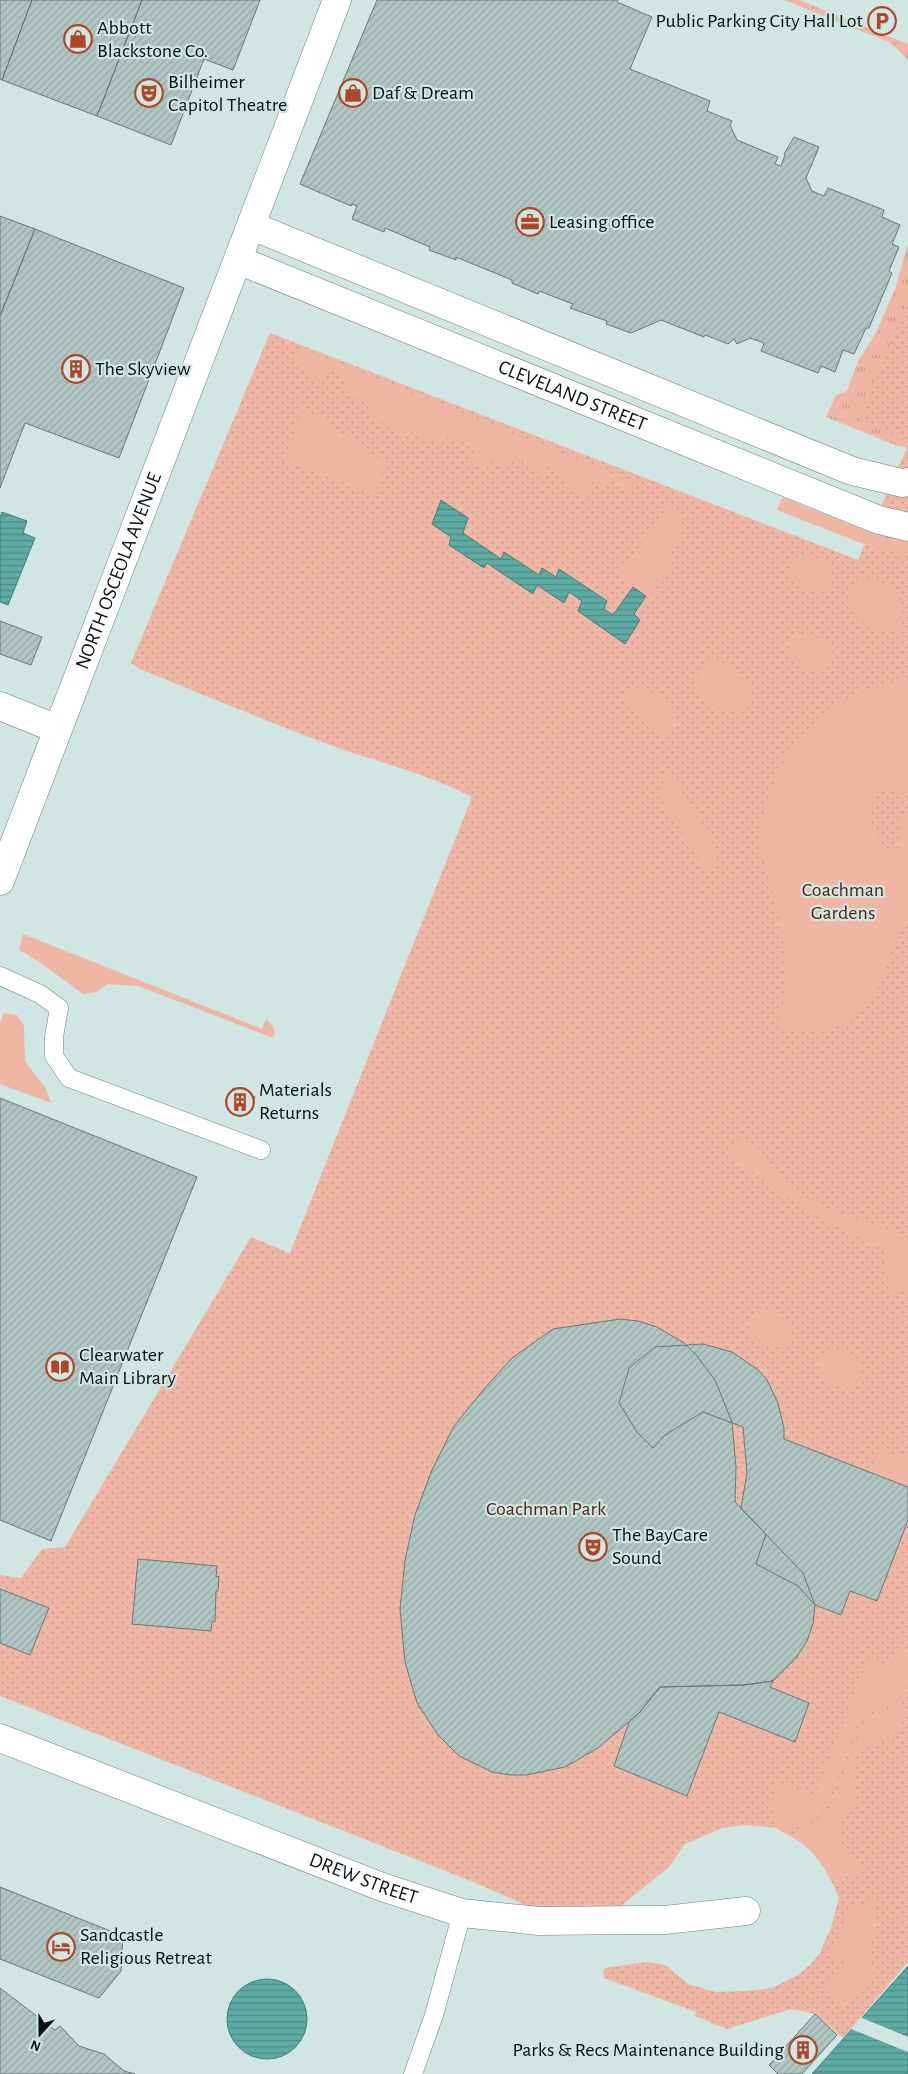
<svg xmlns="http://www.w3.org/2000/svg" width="908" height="2074" font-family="'Alegreya Sans',sans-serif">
	<defs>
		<pattern id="grass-tufts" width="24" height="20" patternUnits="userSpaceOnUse" patternTransform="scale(1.25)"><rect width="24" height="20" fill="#efb6a4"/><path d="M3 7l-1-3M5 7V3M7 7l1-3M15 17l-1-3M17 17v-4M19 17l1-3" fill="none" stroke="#cc9b8c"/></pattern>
		<pattern id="park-dots" width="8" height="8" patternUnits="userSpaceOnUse" patternTransform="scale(1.25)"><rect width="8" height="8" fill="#efb6a4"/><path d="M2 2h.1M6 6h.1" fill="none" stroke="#cc9b8c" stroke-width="1.8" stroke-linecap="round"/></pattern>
		<pattern id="water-rules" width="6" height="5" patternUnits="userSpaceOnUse" patternTransform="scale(1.25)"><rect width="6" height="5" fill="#5daca3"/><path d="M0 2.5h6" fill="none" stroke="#4b8b83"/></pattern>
		<pattern id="building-hatch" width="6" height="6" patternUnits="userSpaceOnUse" patternTransform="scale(1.25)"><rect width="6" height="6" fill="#b0c6c3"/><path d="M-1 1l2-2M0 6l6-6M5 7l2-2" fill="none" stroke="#96a9a6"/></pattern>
	</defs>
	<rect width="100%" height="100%" fill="#cfe6e2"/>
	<!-- grass -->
	<path fill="url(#grass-tufts)" d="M784 0H799L908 44V60L891 43Z
		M908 243V447L898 446 826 417 836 395 847 391 858 361 876 333 896 286Z"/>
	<!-- park -->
	<path fill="url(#park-dots)" d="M908 301V439L860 420Z
		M270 333 858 560 908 445V1962L843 2038 815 2014 791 2009 727 2029 695 2016 696 2012 604 1978 603 1972 605 1968 646 1962 665 1965 688 1984 716 1992 745 1991 772 1988 798 1975 810 1965 820 1953 832 1925 839 1897 826 1870 807 1846 776 1828 746 1825 722 1828 685 1844 669 1867 611 1914 571 1925 471 1881 0 1696V1575L21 1578 42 1549 65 1547 251 1237 290 1253 472 797C428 774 377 762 330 745 266 721 203 695 140 669L131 663Z"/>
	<!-- garden -->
	<path fill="#efb6a4" d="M301 348 634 482 630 492 609 478 604 487 594 479 586 500 566 487 568 479 548 466 544 476 510 454 505 465 492 457 485 472 472 463 477 450 449 433 444 444 431 435 428 443 407 429 404 437 369 414 372 407 345 389 348 381 328 367 322 383 294 365Z
		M304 408 386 463 375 495 285 460Z
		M782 498H785L876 535 908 544V557L861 543 777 510Z
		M668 505 683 515 684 518 680 525 683 528 677 542 668 556 674 560 649 598 619 577Z
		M805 554C821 556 829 564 834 579L827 591C801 598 773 563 805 554Z
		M870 579C896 583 908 606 900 631 858 640 828 589 870 579Z
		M806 633C819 636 827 643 834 655L833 660 825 670C797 678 772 639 806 633Z
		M713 661C730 662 740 670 749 684L751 683 752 699C736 726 703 704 693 684H697C697 671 700 665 713 661Z
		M908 680V794L885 789C860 808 872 829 886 852L903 846C898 834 896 823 908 815V925C893 938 891 954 885 972 883 981 877 988 872 995 847 1034 820 1031 778 1028 788 988 787 948 777 908 772 887 762 864 761 842 760 788 799 725 847 699 864 689 888 683 908 680Z
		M631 689C635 689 640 689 643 690 667 695 690 723 663 740L620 697Z
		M668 770 717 849C717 859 716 866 707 872L659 795Z
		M23 934 262 1029 266 1019 273 1027 275 1033 272 1037 268 1036 138 986 108 984 96 992 83 994 38 961 19 950Z
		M4 1013 17 1015 24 1026 25 1061 46 1089 51 1103 0 1084V1023Z
		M742 1140C761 1143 764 1160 776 1173 783 1180 791 1187 799 1192 814 1203 830 1211 847 1217 872 1225 889 1224 908 1244V1290L892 1294 887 1275 886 1251 818 1217 794 1202 725 1152 734 1142Z
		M767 1309C781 1313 792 1322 792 1337L785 1347C765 1348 748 1341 751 1318L758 1311Z
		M833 1350C849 1351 862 1361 862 1377L855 1387C847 1388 839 1388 832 1384 818 1375 815 1354 833 1350Z
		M880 1449C890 1454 897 1457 908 1455V1487L870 1472Z
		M899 1646 908 1649V1687L905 1692V1699L862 1714 824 1812 787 1833 776 1828 771 1803 778 1782 815 1795 868 1659 890 1668Z
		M906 1703C902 1753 872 1731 856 1759 848 1772 858 1788 856 1801 854 1812 842 1820 837 1829 838 1848 853 1857 867 1867L857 1873 831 1881C822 1861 810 1848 792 1836L827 1815 867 1717Z
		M874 1900 876 1923 868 1958 874 1971 843 2010 823 1992 847 1964 831 1954 842 1933 846 1911Z"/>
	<!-- water -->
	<path fill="url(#water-rules)" stroke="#447e77" d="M441 500 468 518 463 533 501 559 504 552 539 575 542 568 556 577 559 569 607 601 604 609 613 615 633 587 646 596 634 614 640 620 625 644 578 611 582 601 569 592 564 603 537 585 533 594 487 563 484 568 449 545 451 537 432 524Z
		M2 512 27 521 23 533 35 538 8 605 0 602V517Z
		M908 1966V2074H812Z
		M227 2019a40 40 0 1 1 80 0a40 40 0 1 1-80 0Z"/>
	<!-- pier -->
	<path fill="#cfe6e2" d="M860 2017 908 2037V2052L851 2029Z"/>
	<!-- building -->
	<path fill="url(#building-hatch)" stroke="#667b78" d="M0 0H32L2 80 0 79Z
		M32 0H142L97 116 2 80Z
		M142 0H260L233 70 204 59 171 145 97 116Z
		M377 0H618L617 2 652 17 630 69 710 101 707 111 732 121 730 125 737 140 778 157 775 164 781 166 785 155 784 154 794 137 819 147 806 178 812 191 824 196 828 188 884 210 882 217 900 225 892 244 899 247 889 271 892 273 869 328H866L854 354 843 350 835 372 821 366 818 373 761 351 764 343 750 338 737 344 734 339 728 344 705 335 704 337 661 320 631 333 606 324 607 321 570 308 573 304 539 291 538 294 512 283V280L456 257V260L429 250 430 247 385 228 384 232 352 219 357 206 352 204 351 206 300 184Z
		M0 216 35 229 0 316Z
		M35 229 184 288 119 458 25 423 0 488V316Z
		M0 621 42 637 31 665 0 654Z
		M233 1088 255 1097 248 1114 226 1106Z
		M0 1098 197 1177 51 1541 0 1520Z
		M620 1319 638 1321 657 1327 684 1343 697 1356 715 1380 732 1422 736 1467 735 1502 803 1573 815 1605 813 1624 807 1641 796 1658 773 1681 744 1685 660 1687 639 1713 598 1748 565 1767 526 1775H510L492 1772 459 1756 438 1735 417 1703 405 1662 400 1609 405 1560 415 1515 432 1470 454 1426 484 1389 512 1358 553 1329Z
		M703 1344 732 1352 757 1369 767 1380 778 1403 784 1428V1439L908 1487V1520L877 1601 850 1591 841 1615 815 1605 798 1586 756 1564 766 1534 741 1508 747 1473 743 1427 703 1412 665 1435 653 1448 637 1432 619 1403 629 1368 655 1347Z
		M138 1559 217 1566 216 1577 219 1576 218 1591H216L215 1622 212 1621 211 1631 132 1624Z
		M0 1589 49 1608 30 1655 0 1643Z
		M773 1681 770 1687 809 1703 795 1742 719 1712 687 1796 614 1766 629 1722 639 1713 660 1687 744 1685Z
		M0 1887 123 1936 121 1971 99 1998 0 1959Z
		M0 1988 55 2030 60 2026 79 2046 104 2054 124 2071 135 2074H0Z
		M815 2014 837 2035 802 2074H778L769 2065Z"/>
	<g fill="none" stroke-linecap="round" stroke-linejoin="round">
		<defs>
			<path id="service" d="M0 976 40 994 59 1008 54 1037V1056L69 1078 261 1150
				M413 2074 434 2015 462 1913"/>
			<g id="minor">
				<path d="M0 706 57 729"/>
				<path id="s1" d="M0 881 337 0"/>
			</g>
			<g id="tertiary">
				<path d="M252 226 852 471 902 483 908 482"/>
				<path id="s2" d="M238 260 879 520 908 527"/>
				<path id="s3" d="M0 1738 382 1887 462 1913 539 1921 638 1920H665L746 1911"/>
			</g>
		</defs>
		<!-- service casing -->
		<use href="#service" stroke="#6d827f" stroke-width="19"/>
		<!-- minor casing -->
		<use href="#minor" stroke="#6d827f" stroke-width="29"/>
		<!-- tertiary casing -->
		<use href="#tertiary" stroke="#6d827f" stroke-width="29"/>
		<!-- service -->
		<use href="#service" stroke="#fff" stroke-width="18"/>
		<!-- minor -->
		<use href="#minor" stroke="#fff" stroke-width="28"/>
		<!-- tertiary -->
		<use href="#tertiary" stroke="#fff" stroke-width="28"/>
	</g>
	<!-- icons -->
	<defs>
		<symbol id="parking-ring" viewBox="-11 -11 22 22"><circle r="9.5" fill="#cfe6e2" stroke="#af4726" stroke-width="1.5"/><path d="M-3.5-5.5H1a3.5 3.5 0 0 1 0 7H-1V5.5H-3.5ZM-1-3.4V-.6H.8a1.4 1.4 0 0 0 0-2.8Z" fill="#af4726"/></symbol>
		<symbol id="shop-ring" viewBox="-11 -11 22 22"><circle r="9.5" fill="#cfe6e2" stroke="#af4726" stroke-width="1.5"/><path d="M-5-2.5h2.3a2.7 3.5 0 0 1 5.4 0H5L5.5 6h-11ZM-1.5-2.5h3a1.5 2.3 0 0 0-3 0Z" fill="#af4726"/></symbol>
		<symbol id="theatre-ring" viewBox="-11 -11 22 22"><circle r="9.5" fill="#cfe6e2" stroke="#af4726" stroke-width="1.5"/><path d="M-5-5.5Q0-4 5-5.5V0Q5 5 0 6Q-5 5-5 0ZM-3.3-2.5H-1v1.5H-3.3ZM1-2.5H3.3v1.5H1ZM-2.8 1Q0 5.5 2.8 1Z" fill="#af4726"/></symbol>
		<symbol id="office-ring" viewBox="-11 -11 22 22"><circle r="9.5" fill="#cfe6e2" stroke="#af4726" stroke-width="1.5"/><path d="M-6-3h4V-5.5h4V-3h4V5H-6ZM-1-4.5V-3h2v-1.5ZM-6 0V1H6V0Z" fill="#af4726"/></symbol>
		<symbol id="building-ring" viewBox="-11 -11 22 22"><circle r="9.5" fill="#cfe6e2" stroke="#af4726" stroke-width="1.5"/><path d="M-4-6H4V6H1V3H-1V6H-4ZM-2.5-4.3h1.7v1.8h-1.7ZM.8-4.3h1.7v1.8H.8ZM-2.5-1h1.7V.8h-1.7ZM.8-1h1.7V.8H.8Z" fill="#af4726"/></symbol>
		<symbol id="library-ring" viewBox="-11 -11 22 22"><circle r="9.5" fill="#cfe6e2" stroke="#af4726" stroke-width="1.5"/><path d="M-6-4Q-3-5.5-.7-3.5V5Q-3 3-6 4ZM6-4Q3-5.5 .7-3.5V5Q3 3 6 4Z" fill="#af4726"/></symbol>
		<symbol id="hotel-ring" viewBox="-11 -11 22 22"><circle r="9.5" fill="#cfe6e2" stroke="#af4726" stroke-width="1.5"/><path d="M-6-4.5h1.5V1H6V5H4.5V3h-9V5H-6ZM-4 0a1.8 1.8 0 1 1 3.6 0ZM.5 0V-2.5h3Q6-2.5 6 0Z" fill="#af4726"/></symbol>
	</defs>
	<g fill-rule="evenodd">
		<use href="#parking-ring" x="866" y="5" width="32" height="32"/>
		<use href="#shop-ring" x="62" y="23" width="32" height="32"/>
		<use href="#theatre-ring" x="133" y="77" width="32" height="32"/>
		<use href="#shop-ring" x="337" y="77" width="32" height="32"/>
		<use href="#office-ring" x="514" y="206" width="32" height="32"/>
		<use href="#building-ring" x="60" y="353" width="32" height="32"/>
		<use href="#building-ring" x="224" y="1086" width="32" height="32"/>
		<use href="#library-ring" x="44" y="1351" width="32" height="32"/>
		<use href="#theatre-ring" x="577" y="1531" width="32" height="32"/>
		<use href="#hotel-ring" x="45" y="1931" width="32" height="32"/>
		<use href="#building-ring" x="787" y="2034" width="32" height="32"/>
	</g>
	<g text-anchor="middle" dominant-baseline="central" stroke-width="4.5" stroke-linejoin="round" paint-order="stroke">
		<!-- poi labels -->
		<g font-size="20" fill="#091110" stroke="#cfe6e2" text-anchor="start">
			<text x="863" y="21" text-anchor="end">Public Parking City Hall Lot</text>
			<text x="97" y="28">Abbott<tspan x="97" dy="23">Blackstone Co.</tspan></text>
			<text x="168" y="82">Bilheimer<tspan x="168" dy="23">Capitol Theatre</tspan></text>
			<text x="372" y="93">Daf &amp; Dream</text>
			<text x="549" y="222">Leasing office</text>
			<text x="95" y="369">The Skyview</text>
			<text x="259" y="1090">Materials<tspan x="259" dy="23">Returns</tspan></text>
			<text x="79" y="1355">Clearwater<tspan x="79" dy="23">Main Library</tspan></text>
			<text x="612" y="1535">The BayCare<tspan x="612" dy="23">Sound</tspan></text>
			<text x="80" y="1935">Sandcastle<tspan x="80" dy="23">Religious Retreat</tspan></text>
			<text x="784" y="2050" text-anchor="end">Parks &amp; Recs Maintenance Building</text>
		</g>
		<!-- street labels -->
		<g font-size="20" fill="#091110" stroke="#cfe6e2">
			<text stroke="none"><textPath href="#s2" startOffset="361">CLEVELAND STREET</textPath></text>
			<text stroke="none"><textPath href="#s1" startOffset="332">NORTH OSCEOLA AVENUE</textPath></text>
			<text stroke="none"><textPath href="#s3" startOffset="390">DREW STREET</textPath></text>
		</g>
		<!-- park labels -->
		<g font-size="20" fill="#561e0c" stroke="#cfe6e2">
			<text x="843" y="890">Coachman<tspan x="843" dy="23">Gardens</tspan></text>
			<text x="546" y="1509">Coachman Park</text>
		</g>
	</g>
	<!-- north arrow -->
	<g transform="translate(40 2034) rotate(201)" stroke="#cfe6e2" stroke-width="4" paint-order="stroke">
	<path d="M0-4L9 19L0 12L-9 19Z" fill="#091110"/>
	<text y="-8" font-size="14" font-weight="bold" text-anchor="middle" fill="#091110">N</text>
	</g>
</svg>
